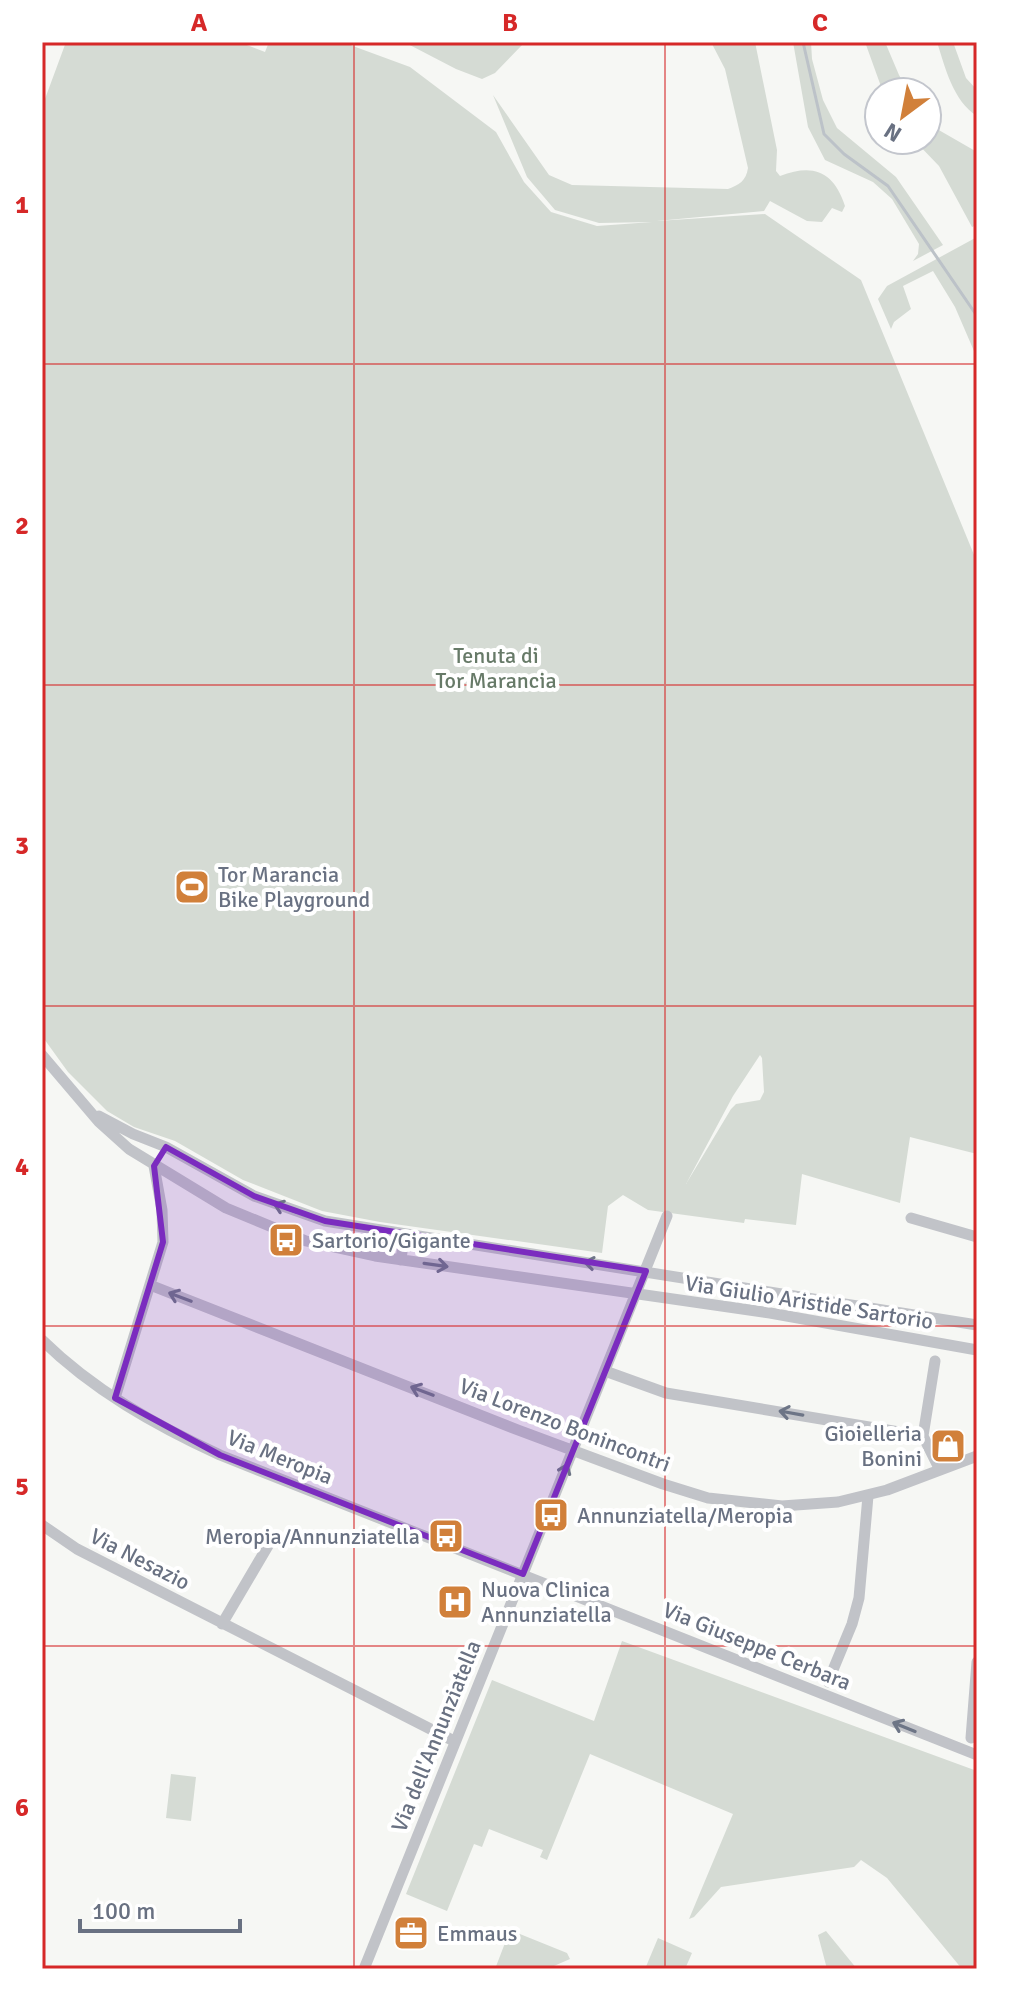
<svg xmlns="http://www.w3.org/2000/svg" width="1019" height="2011" font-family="Signika,sans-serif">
	<rect width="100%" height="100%" fill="#f6f7f4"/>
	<!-- green -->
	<path fill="#d5dbd4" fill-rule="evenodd" d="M66 42H239L265 52 269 42H342L410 67 496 132 524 182 551 212 597 226 652 222 599 223 555 210 527 177 493 95 549 175 572 185 728 189C739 185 746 181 748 168L725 69 711 42H755L777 150 776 171 780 176C814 163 834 172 845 206L842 212 832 208 822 222 807 221 770 201 764 211 657 221 765 214 861 280 977 562V1154L910 1137 900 1203 802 1174 796 1225 745 1219 744 1223 648 1210 623 1195 608 1206 602 1253 380 1222 322 1211 243 1180 175 1141 134 1127 107 1111 68 1072 42 1036V107ZM760 1055 762 1058 764 1092 760 1100 736 1104 731 1109 686 1184 733 1096Z
		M404 42H528L523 44 495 73 482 79 456 69Z
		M793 42H811L812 59 823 100 837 128 896 177 943 245 913 261 918 254 919 244 892 199 873 182 825 160 808 127Z
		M865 42H885L899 75 909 92H883Z
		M937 42H953L966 78 977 90V116C953 101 945 67 937 42Z
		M927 117 937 129 977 152V225L972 227 939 166 914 140H927Z
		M977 237V358L955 307 933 271 903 286 911 309 894 322 891 329 878 299 887 286Z
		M622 1641 977 1771V1969H962L887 1878 861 1860 854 1867 721 1887 694 1917 689 1919 733 1814 590 1754 547 1860 540 1857 543 1850 489 1829 482 1847 474 1844 447 1911 406 1894 492 1680 594 1721Z
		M171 1774 196 1777 191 1821 166 1818Z
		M510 1930 567 1953 570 1959 547 1969H495Z
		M826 1931 857 1969H827L818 1935Z
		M658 1938 692 1953 685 1969H645Z"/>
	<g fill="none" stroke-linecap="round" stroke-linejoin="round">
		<!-- stream -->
		<path stroke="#bcc2c8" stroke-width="3" d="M803 42 824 134 844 154 888 186 977 316"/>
		<!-- minor -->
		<path stroke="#c1c3c8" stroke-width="11" d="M42 1055 99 1122 129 1149 226 1208 306 1241 375 1256 770 1313 977 1350
			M99 1116 133 1134 166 1147 254 1196 325 1221 977 1325
			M911 1218 977 1237
			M401 1260 404 1235
			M150 1285 518 1430 663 1484 708 1498 782 1506 838 1502 887 1490 977 1456
			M42 1340C93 1390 155 1425 220 1455L977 1755
			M935 1361 923 1436 940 1470
			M605 1371 666 1393 923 1436
			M115 1398 163 1242 162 1210 154 1166
			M42 1525 77 1549 454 1741
			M222 1624 272 1539
			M828 1682 852 1624 859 1598 868 1496
			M971 1738 977 1662
			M364 1969 667 1216"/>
	</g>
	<!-- one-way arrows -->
	<defs><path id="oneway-shaft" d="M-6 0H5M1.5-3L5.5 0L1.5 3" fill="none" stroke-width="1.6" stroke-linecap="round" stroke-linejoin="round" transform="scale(2)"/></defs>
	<g stroke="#6d7586">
		<use href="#oneway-shaft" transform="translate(285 1208) rotate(-160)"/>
		<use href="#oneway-shaft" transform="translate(596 1264) rotate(-171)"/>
		<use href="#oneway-shaft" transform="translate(436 1265) rotate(8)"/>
		<use href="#oneway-shaft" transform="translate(180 1297) rotate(-159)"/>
		<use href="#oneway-shaft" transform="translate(422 1391) rotate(-159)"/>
		<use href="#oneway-shaft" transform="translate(791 1413) rotate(-170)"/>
		<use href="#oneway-shaft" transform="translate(563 1475) rotate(-68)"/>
		<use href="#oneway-shaft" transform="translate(904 1727) rotate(-158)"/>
	</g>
	<!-- marked area -->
	<path fill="#7b2cbf" fill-opacity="0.2" stroke="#7b2cbf" stroke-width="6" stroke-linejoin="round" d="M166 1147 254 1196 325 1221 646 1271 523 1574 220 1455 115 1398 163 1242 154 1166Z"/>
	<!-- grid -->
	<path fill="none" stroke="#d62828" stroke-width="2" stroke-opacity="0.55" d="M354 42V1969M665 42V1969M42 364H977M42 685H977M42 1006H977M42 1326H977M42 1646H977"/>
	<!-- icons -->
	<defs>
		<symbol id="stadium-square" viewBox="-11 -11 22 22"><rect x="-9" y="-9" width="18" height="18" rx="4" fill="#d1803a" stroke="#fff"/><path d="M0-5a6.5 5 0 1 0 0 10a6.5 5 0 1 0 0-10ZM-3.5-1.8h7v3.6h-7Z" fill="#fff"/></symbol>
		<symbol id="bus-square" viewBox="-11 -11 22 22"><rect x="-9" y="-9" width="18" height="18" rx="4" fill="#d1803a" stroke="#fff"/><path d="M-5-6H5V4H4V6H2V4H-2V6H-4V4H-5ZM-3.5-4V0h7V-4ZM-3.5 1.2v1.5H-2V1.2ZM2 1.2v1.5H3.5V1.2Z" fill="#fff"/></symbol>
		<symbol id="shop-square" viewBox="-11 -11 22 22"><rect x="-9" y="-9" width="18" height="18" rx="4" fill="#d1803a" stroke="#fff"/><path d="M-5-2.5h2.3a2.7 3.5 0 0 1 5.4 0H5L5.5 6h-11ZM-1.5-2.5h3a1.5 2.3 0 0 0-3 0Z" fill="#fff"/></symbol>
		<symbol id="hospital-square" viewBox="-11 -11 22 22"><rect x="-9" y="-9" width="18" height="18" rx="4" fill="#d1803a" stroke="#fff"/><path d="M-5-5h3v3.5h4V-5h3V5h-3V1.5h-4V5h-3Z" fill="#fff"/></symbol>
		<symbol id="office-square" viewBox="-11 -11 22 22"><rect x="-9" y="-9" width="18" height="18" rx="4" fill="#d1803a" stroke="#fff"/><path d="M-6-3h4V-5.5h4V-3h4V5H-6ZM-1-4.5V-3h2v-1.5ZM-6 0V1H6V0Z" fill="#fff"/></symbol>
	</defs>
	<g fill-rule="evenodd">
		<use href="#stadium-square" x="172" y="867" width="40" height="40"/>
		<use href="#bus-square" x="266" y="1220" width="40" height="40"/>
		<use href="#shop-square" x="928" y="1426" width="40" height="40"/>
		<use href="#bus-square" x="531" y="1495" width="40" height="40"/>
		<use href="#bus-square" x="426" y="1516" width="40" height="40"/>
		<use href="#hospital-square" x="435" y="1582" width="40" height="40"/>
		<use href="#office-square" x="391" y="1913" width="40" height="40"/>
	</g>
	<g text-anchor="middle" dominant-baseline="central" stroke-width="8" stroke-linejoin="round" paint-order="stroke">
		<!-- park labels -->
		<g font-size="22" fill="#677a68" stroke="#fff">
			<text x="496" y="655">Tenuta di<tspan x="496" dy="25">Tor Marancia</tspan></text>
		</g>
		<!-- poi labels -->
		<g font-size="22" fill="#697182" stroke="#fff" text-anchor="start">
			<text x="218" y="874">Tor Marancia<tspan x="218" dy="25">Bike Playground</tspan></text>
			<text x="312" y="1240">Sartorio/Gigante</text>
			<text x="922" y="1433" text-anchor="end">Gioielleria<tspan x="922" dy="25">Bonini</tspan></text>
			<text x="577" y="1515">Annunziatella/Meropia</text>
			<text x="420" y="1536" text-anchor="end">Meropia/Annunziatella</text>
			<text x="481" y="1589">Nuova Clinica<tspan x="481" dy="25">Annunziatella</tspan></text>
			<text x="437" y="1933">Emmaus</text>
		</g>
		<!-- street labels -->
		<g font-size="22" fill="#697182" stroke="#fff">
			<text transform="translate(809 1302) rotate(9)">Via Giulio Aristide Sartorio</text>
			<text transform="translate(565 1425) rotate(21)">Via Lorenzo Bonincontri</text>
			<text transform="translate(280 1457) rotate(22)">Via Meropia</text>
			<text transform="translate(140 1559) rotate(27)">Via Nesazio</text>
			<text transform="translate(757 1646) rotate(22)">Via Giuseppe Cerbara</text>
			<text transform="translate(436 1736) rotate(-68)">Via dell'Annunziatella</text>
		</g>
	</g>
	<!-- border -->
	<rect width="1019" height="2011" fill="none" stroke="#ffffff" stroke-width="88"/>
	<!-- north arrow -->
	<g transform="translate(903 116) rotate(212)"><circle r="38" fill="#ffffff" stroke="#c3c6cd" stroke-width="2"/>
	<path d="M0-6L14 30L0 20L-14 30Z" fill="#d1803a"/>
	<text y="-12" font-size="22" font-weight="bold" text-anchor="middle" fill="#697182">N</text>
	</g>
	<!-- scale -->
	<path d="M80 1919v12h160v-12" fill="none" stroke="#697182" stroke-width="4"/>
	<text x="92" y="1919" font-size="24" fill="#697182" stroke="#ffffff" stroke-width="6" paint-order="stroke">100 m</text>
	<rect x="44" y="44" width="931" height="1923" fill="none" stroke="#d62828" stroke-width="3"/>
	<g font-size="26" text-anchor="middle" font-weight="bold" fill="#d62828">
		<text x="199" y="31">A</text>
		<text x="510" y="31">B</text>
		<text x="820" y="31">C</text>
		<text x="22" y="213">1</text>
		<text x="22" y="534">2</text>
		<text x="22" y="854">3</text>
		<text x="22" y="1175">4</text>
		<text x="22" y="1495">5</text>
		<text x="22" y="1816">6</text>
	</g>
</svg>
